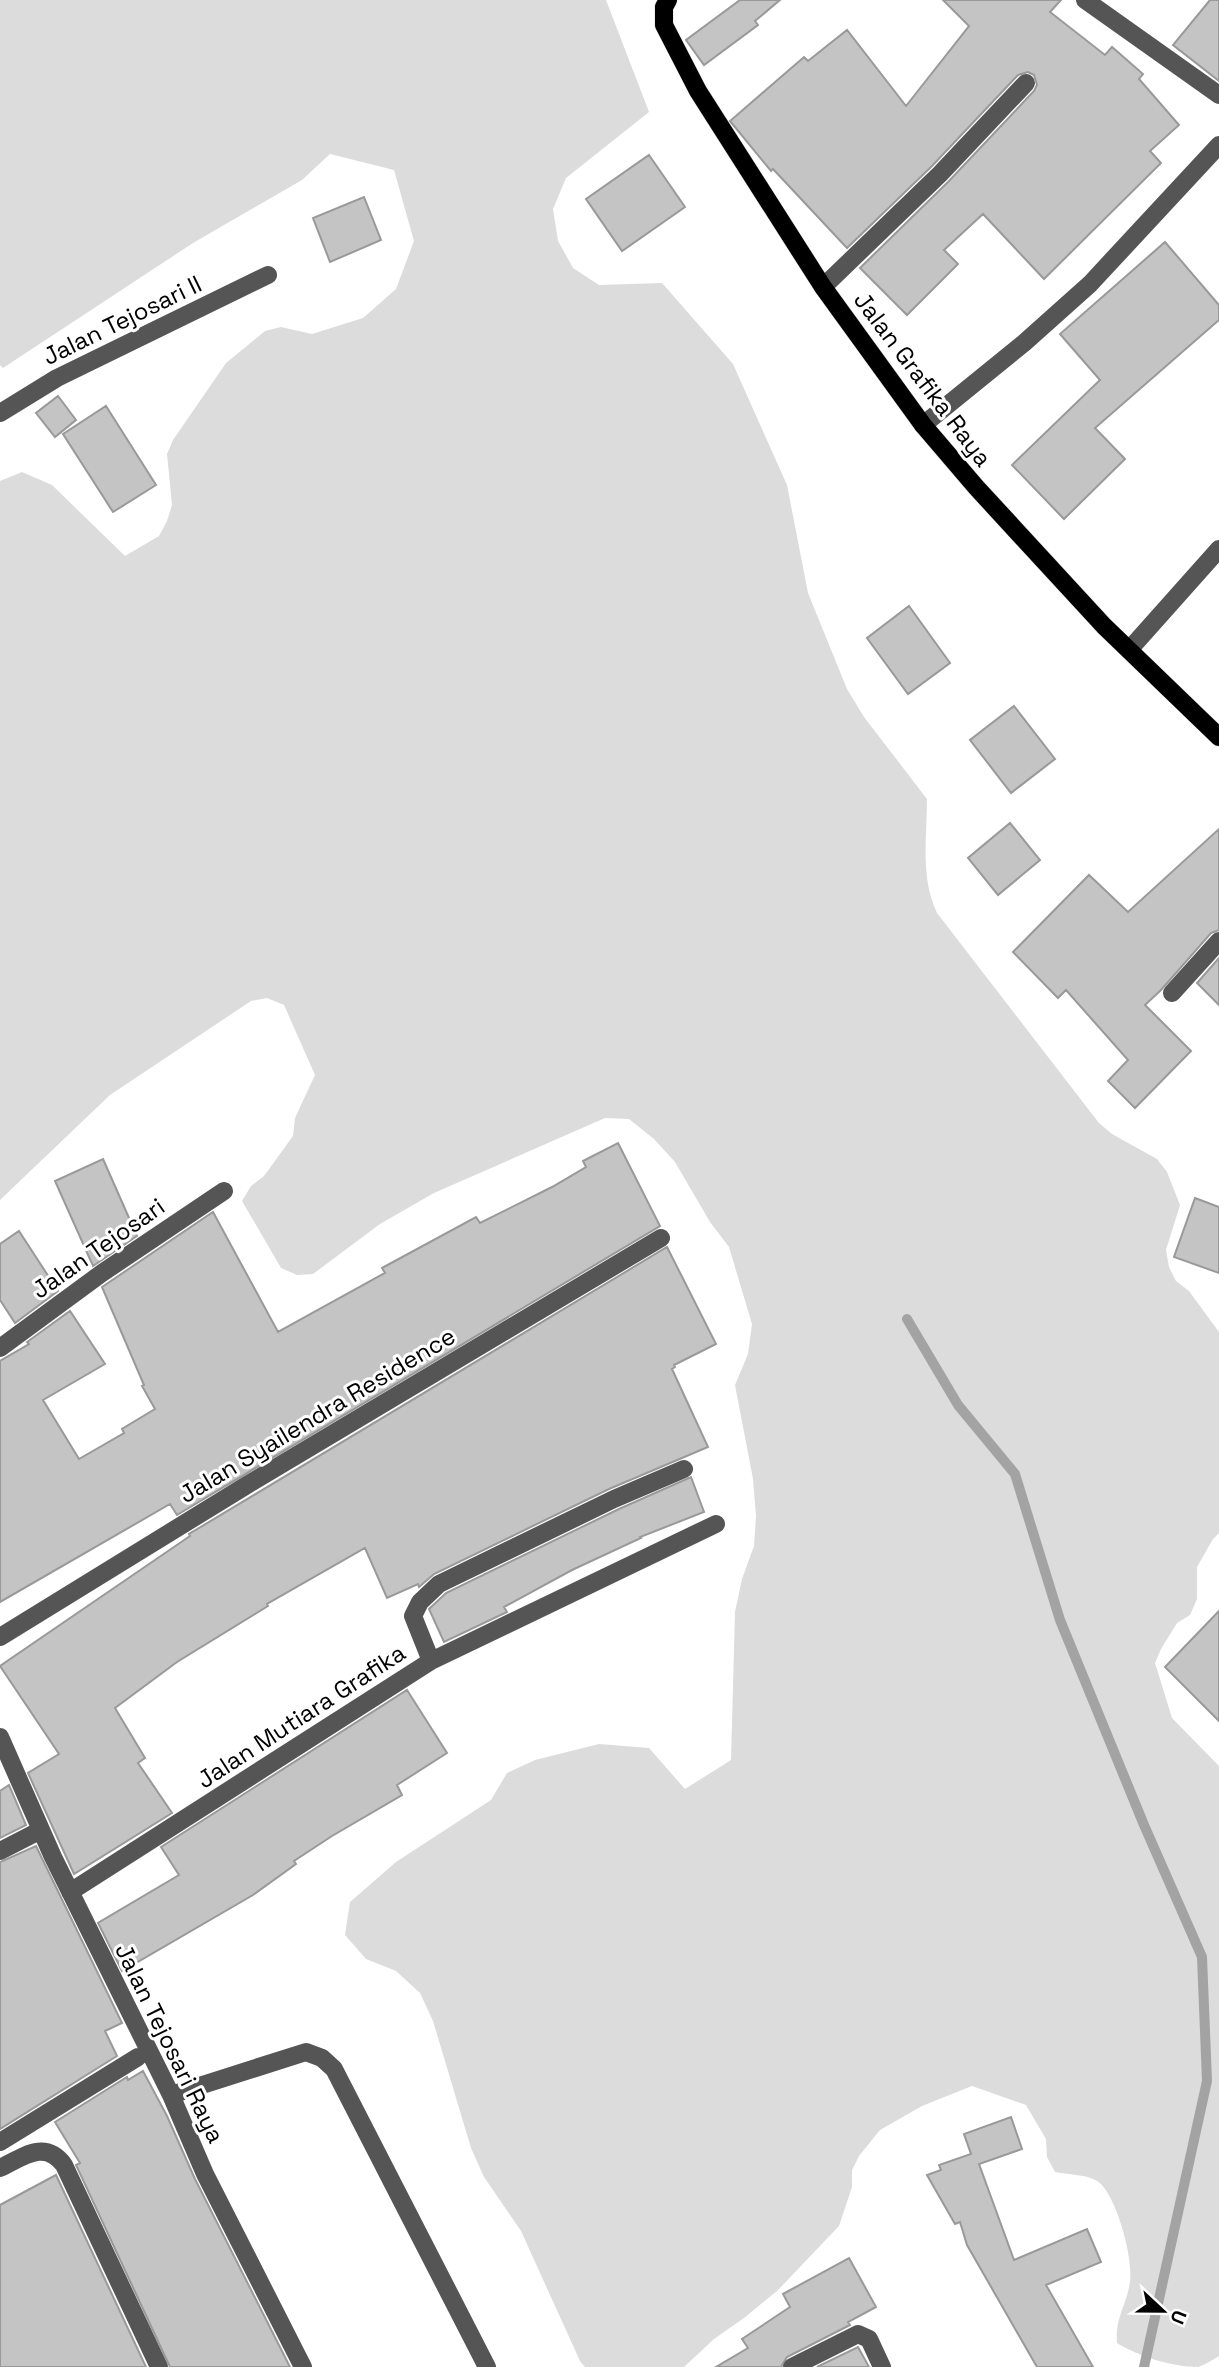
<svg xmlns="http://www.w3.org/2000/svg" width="1219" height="2367" font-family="'Space Grotesk',sans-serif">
	<rect width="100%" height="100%" fill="#fff"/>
	<!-- green -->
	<path fill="#dcdcdc" d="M0 0H606L649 112 566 178 553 209 558 241 573 268 599 285 662 283 733 364 787 485 808 593 847 689 864 717 927 799C927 838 920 877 937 913L1099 1123 1112 1134 1157 1159 1167 1172 1180 1205 1166 1250 1169 1267 1176 1281 1189 1291 1219 1332V1533L1213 1539 1197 1567V1599L1190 1615 1177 1623 1161 1649 1155 1663 1172 1718 1219 1766V2356C1212 2360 1205 2365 1198 2367 1172 2367 1138 2356 1117 2343 1115 2316 1127 2306 1130 2281 1133 2258 1118 2202 1101 2184 1091 2174 1069 2175 1055 2172L1047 2157 1046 2139 1026 2105 972 2086 922 2106 880 2130 859 2156 852 2170V2187L839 2226 778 2290 744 2318 714 2339 684 2367H585L580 2361 521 2231 484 2177 471 2148 433 2021 420 1993 396 1971 366 1959 345 1935 350 1902 396 1862 491 1800 507 1773 535 1760 599 1744 649 1748 685 1789 731 1760 735 1612 742 1579 754 1546 756 1516 753 1479 735 1385 748 1354 752 1324 729 1247 710 1222 675 1162 654 1139 629 1119 605 1118 434 1193 380 1224 313 1274 297 1275 281 1268 242 1201 251 1186 264 1176 293 1136 295 1118 315 1075 284 1005 267 998 251 1001 110 1095 0 1200V481L22 472 52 485 125 556 159 536 167 521 172 505 167 454 173 440 226 363 265 331 281 327 312 334 363 318 396 289 414 241 394 170 330 154 302 180 193 243 3 368 0 365Z"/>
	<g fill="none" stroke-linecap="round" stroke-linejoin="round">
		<!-- stream -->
		<path stroke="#a3a3a3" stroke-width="10" d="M907 1319 958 1405 1015 1474 1060 1620 1144 1825 1202 1957 1207 2081 1144 2367"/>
	</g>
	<!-- building -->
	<path fill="#c4c4c4" stroke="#999" stroke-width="2" d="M740 0H780L755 21 758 25 704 65 686 40Z
		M943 0H1061L1050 12 1105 55 1112 47 1143 74 1139 79 1179 125 1150 151 1161 163 1044 279 983 214 944 250 958 264 907 315 860 268 948 182 1034 91 1037 85 1034 75 1028 72 1018 75 932 166 847 248 773 169 771 171 730 121 804 57 808 61 847 30 906 106 969 26Z
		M1210 0H1219V81L1173 45Z
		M649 155 685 207 622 251 586 199Z
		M364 197 381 240 330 262 313 218Z
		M1165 242 1219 305V320L1095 428 1125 459 1064 519 1012 465 1100 380 1060 334Z
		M58 396 76 420 55 437 36 413Z
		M106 406 156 485 113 512 63 434Z
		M909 606 950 663 908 694 867 638Z
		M1014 706 1055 759 1011 793 970 740Z
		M1010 823 1040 860 998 895 968 858Z
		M1219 829V930L1211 933 1161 990 1145 1005 1191 1051 1135 1108 1108 1081 1128 1060 1066 990 1058 998 1013 952 1089 875 1128 912Z
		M1219 958V1005L1197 983Z
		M618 1143 660 1226 177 1515 170 1504 0 1602V1361L29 1344 27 1342 70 1311 105 1364 43 1400 79 1459 124 1433 122 1429 155 1409 142 1386 144 1385 102 1287 213 1212 278 1332 385 1273 382 1268 476 1217 480 1223 552 1187 586 1167 583 1161Z
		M103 1159 137 1236 93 1266 55 1181Z
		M1195 1198 1219 1207V1273L1174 1257Z
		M19 1231 58 1291 15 1323 0 1300V1244Z
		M667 1247 716 1344 674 1365 675 1367 672 1369 708 1447 609 1489 434 1574 419 1587 418 1584 387 1598 365 1548 267 1604 268 1606 177 1662 115 1708 145 1758 138 1763 172 1813 74 1874 28 1773 59 1754 0 1666 190 1536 189 1534Z
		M691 1477 704 1512 640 1537 641 1538 572 1570 504 1607 507 1612 444 1642 429 1609 446 1593 619 1509Z
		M1219 1611V1721L1165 1667Z
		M407 1690 447 1753 397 1785 402 1795 332 1836 294 1861 296 1864 253 1895 122 1971 98 1923 179 1875 161 1847Z
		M9 1785 26 1825 0 1838V1791Z
		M36 1846 122 2023 105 2031 117 2056 0 2129V1862Z
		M143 2071 167 2116 195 2179 290 2367H170L76 2165 80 2163 55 2122 127 2077 128 2080Z
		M1011 2117 1022 2149 979 2164 1014 2260 1087 2229 1101 2262 1046 2285 1093 2367H1037L967 2245 960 2222 955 2224 927 2175 941 2170 939 2165 971 2154 964 2134Z
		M56 2175 146 2367H0V2205Z
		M849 2258 876 2307 848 2322 850 2325 787 2357 781 2367H716L748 2348 742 2339 790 2307 783 2294Z
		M858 2347 869 2367H817Z"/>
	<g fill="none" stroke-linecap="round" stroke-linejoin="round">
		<defs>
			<path id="major" d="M668 0 664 7V25L698 91 823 287 923 425 976 487 1104 626 1219 737"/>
		</defs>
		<!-- major casing -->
		<use href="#major" stroke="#dbdbdb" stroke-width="19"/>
		<!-- minor -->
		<path stroke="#555" stroke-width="18" d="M1085 0 1219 95
			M823 287 940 174 1026 83
			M0 413 57 378 268 275
			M923 425 1024 343 1090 284 1219 145
			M1129 650 1219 549
			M1172 993 1219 941
			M0 1348 102 1273 224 1191
			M0 1637 247 1485 661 1238
			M431 1661 716 1524
			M0 1737 53 1857 171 2095 205 2174 303 2367
			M0 1851 41 1830
			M70 1892 431 1661 413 1616 420 1602 439 1584 614 1499 684 1469
			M171 2095 306 2052 322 2058 334 2069 487 2367
			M0 2142 138 2057
			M0 2168C23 2157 45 2139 64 2165L159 2367
			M792 2367 858 2334 869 2339 882 2367"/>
		<!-- major -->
		<use href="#major" stroke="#000" stroke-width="18"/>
	</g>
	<g text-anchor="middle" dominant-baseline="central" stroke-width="6" stroke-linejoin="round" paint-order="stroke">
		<!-- street labels -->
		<g font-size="24" fill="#000" stroke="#fff">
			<text transform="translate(122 320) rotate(-26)">Jalan Tejosari II</text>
			<text transform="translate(923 379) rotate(53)">Jalan Grafika Raya</text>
			<text transform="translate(98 1248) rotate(-35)">Jalan Tejosari</text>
			<text transform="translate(317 1415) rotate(-31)">Jalan Syailendra Residence</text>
			<text transform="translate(301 1716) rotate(-33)">Jalan Mutiara Grafika</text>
			<text transform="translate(170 2043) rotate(64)">Jalan Tejosari Raya</text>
		</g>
	</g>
	<!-- north arrow -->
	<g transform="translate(1163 2311) rotate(112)" stroke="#ffffff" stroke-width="5" paint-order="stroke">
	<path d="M0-5L12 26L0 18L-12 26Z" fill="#000000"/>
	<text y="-10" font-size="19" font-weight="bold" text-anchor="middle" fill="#000000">U</text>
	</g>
</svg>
